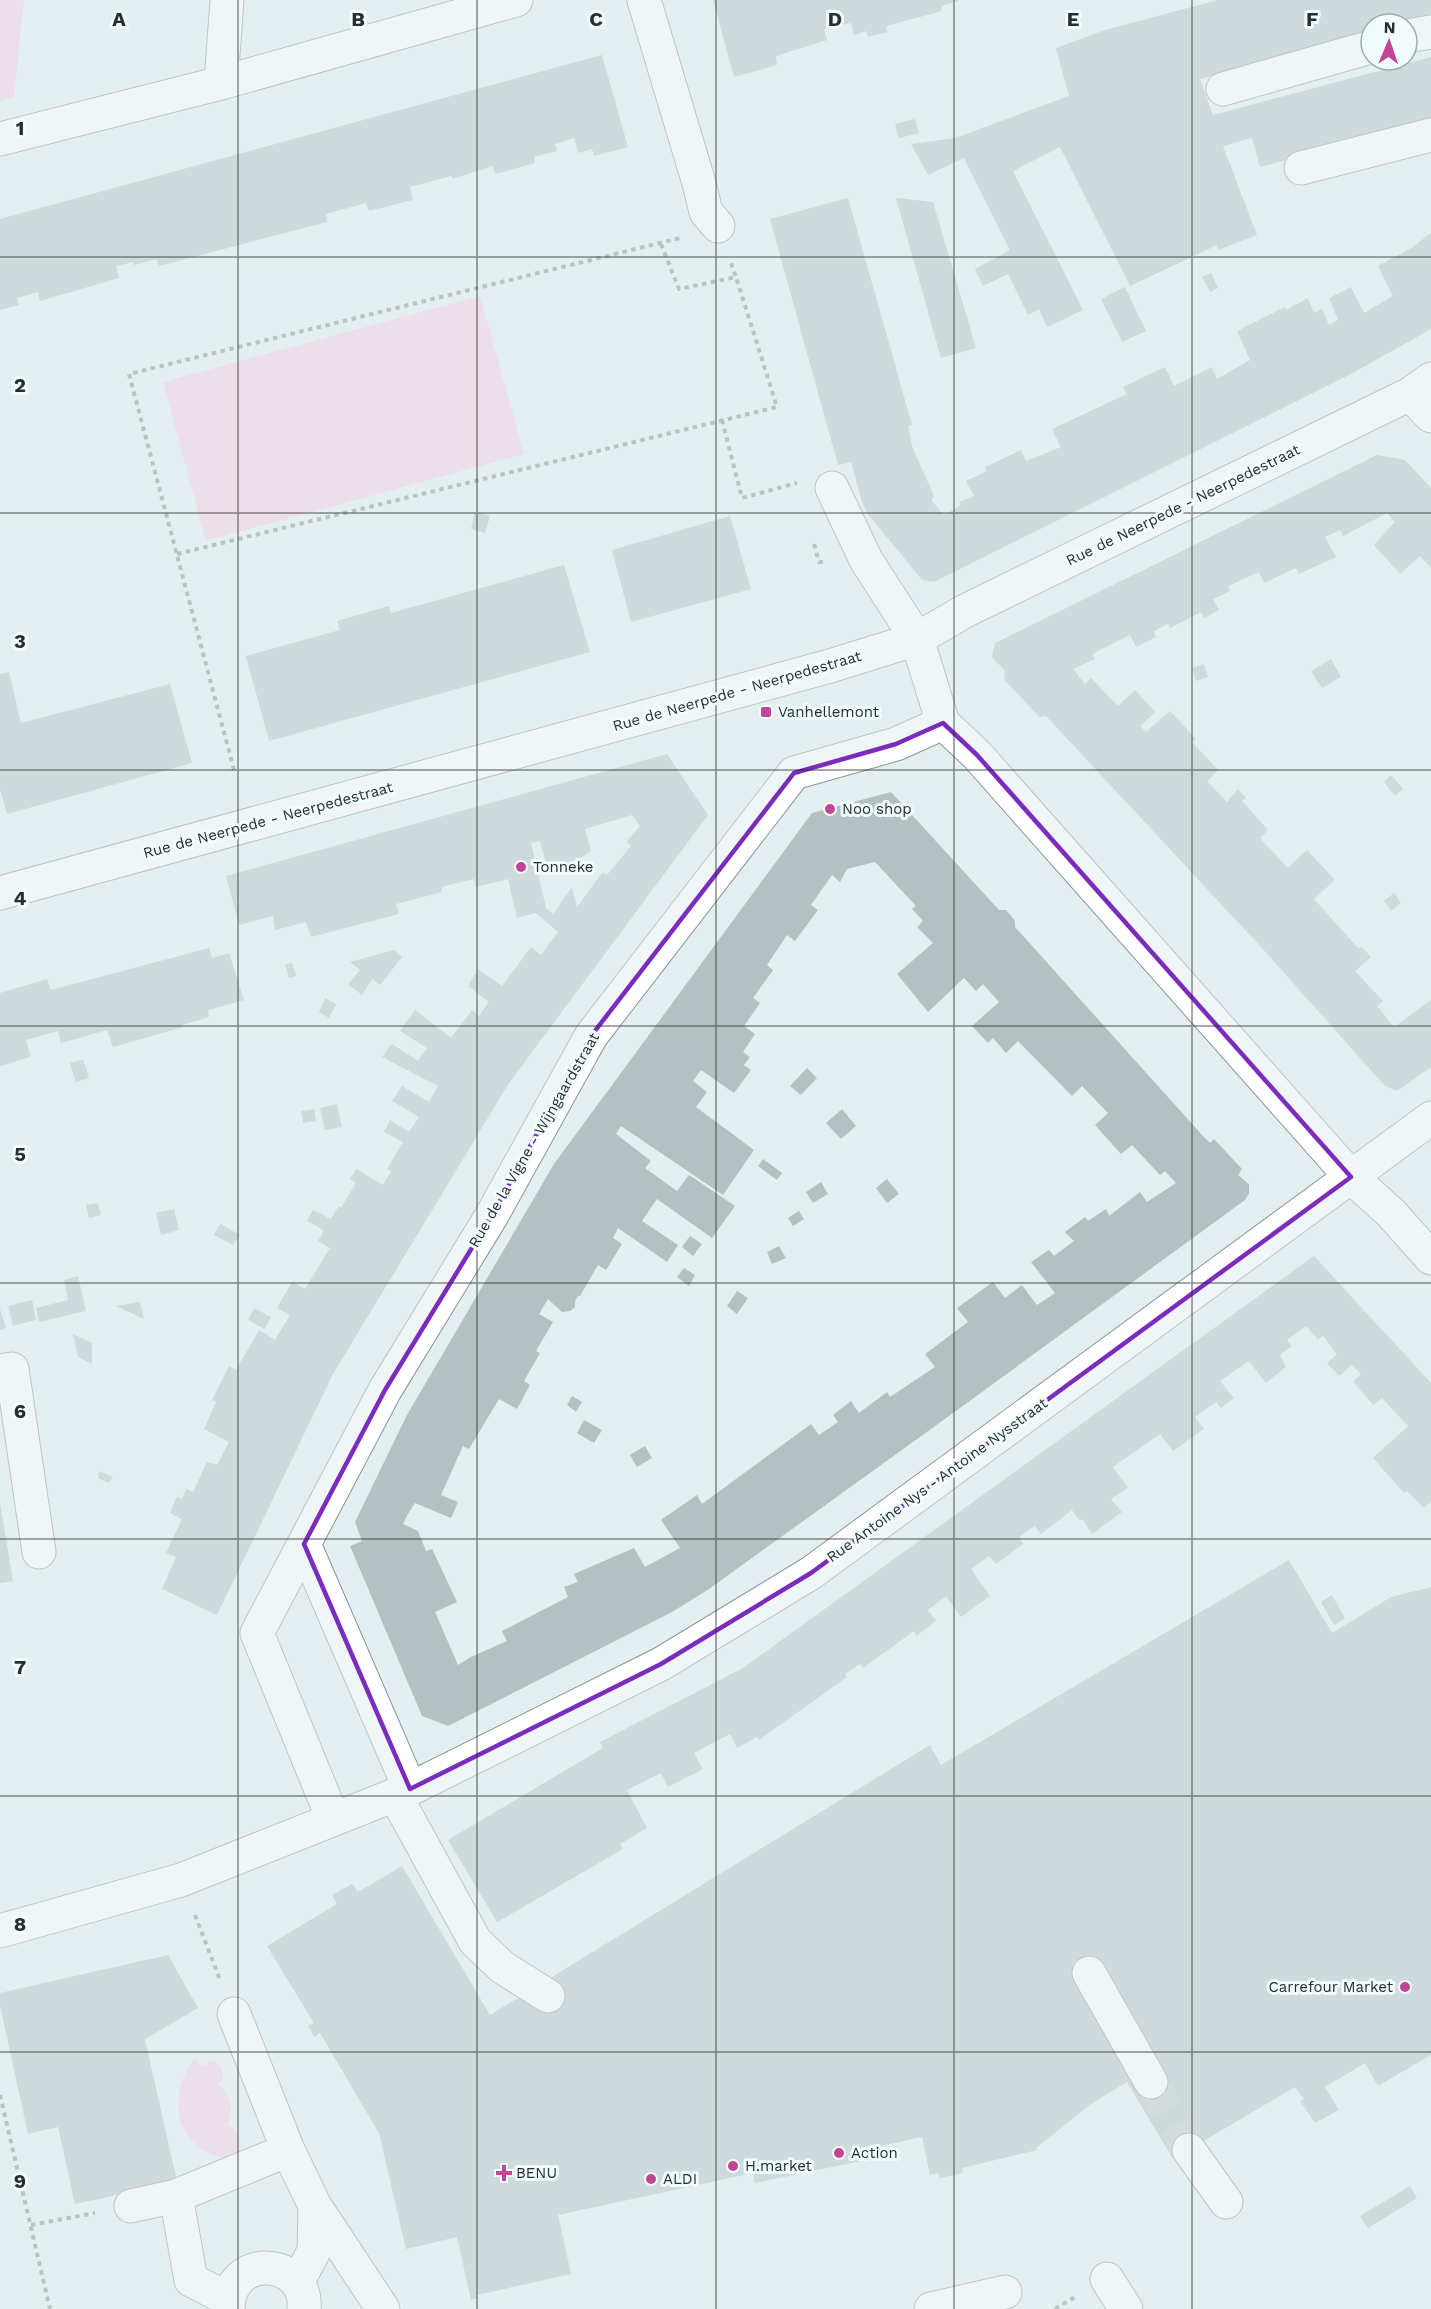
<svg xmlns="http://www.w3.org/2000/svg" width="1431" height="2309" font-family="'Work Sans',sans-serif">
	<rect width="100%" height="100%" fill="#e3eff0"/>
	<!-- green -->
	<path fill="#f5cce2" d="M0 0H24L14 97 0 101Z
		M480 296 524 454 206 541 163 382Z
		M194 2059 202 2066 212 2061C221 2064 225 2071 222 2080L218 2085C233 2095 233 2110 228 2125 241 2132 242 2148 236 2160 229 2159 220 2158 213 2155 171 2136 170 2093 194 2059Z"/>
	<!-- building -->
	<path fill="#b4c0c1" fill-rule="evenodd" d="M713 0H958L959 1 942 6V11L886 26 887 32 868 37 866 31 854 35 851 23 824 29 827 40 776 56 777 65 734 77Z
		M1218 0H1431V14L1396 24H1371V31L1200 79 1213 115 1431 57V120L1260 167 1252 138 1223 146 1257 235 1218 250 1217 245 1130 286 1060 147 1013 171 1083 310 1047 327 1039 309 1028 315 1008 274 983 286 975 269 1010 250 964 158 928 175 911 144 955 138 1069 96 1056 48 1105 30Z
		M602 55 628 147 594 156 592 149 578 153 574 138 555 144 557 151 534 157 535 163 495 174 493 166 452 179V176L410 187 413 200 369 211 366 203 326 214 327 222 159 266 157 259 134 265 133 262 116 266 119 278 40 301 38 292 17 298 19 305 0 310V219Z
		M915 119 919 133 899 138 895 124Z
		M848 198 912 425 908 426 912 446 934 496 931 500 944 515 961 505 959 502 974 496 966 481 987 471 985 467 1021 450 1026 461 1061 447 1052 429 1127 394 1123 387 1165 367 1174 386 1212 367 1217 379 1250 360 1237 331 1285 307 1286 310 1308 298 1314 313 1322 309 1329 325 1338 320 1329 298 1351 287 1364 313 1393 296 1378 266 1413 247 1431 233V329L1351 374 934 582 922 580 868 514 863 505 851 462 838 465 770 219Z
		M896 198 933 202 976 348 941 358Z
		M1211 273 1218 288 1210 292 1202 277Z
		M1125 287 1146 331 1122 342 1101 299Z
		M1377 455 1405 460 1431 488V568L1420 556 1400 574 1374 545 1395 522 1387 513 1343 536 1340 530 1325 537 1336 557 1299 574 1296 568 1264 583 1259 572 1228 586 1230 591 1213 599 1219 610 1204 618 1201 612 1170 628 1168 624 1154 631 1156 637 1136 647 1130 635 1092 654 1095 659 1073 669 1085 684 1091 678 1118 706 1135 690 1155 712 1140 726 1146 732 1170 711 1196 739 1192 742 1218 770 1207 781 1227 802 1238 789 1246 798 1242 801 1268 830 1260 838 1288 868 1307 850 1335 880 1314 899 1358 948 1362 947 1371 957 1355 971 1383 1001 1377 1006 1394 1027 1431 1000V1067L1397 1091 1385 1086 1261 947 1046 716 1039 717 1004 679 1005 671 992 657 995 643Z
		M475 512 490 516 485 533 471 529Z
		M730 516 751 589 631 622 612 550Z
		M564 565 590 652 269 741 246 656 340 630 337 621 389 606 391 613Z
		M1331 659 1341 677 1322 688 1311 671Z
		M1204 664 1208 677 1196 681 1192 668Z
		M9 672 21 723 170 684 192 763 7 814 0 789V674Z
		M667 754 708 815 509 1083 333 1374 217 1615 162 1589 176 1557 166 1553 182 1519 170 1513 177 1497 182 1499 186 1489 193 1492 207 1462 217 1465 229 1442 204 1429 216 1402 212 1400 229 1366 236 1370 259 1330 275 1340 290 1315 277 1308 292 1282 305 1289 330 1248 318 1241 324 1230 307 1221 313 1210 331 1219 339 1206 341 1208 356 1183 350 1179 356 1169 383 1185 391 1171 387 1169 403 1142 384 1132 390 1120 409 1132 419 1117 392 1101 402 1086 429 1102 438 1086 382 1057 392 1044 418 1061 427 1048 400 1031 415 1010 451 1038 472 1010 479 1016 489 1002 468 986 478 969 502 986 531 947 541 955 558 932 536 913 517 918 508 879 476 887 474 879 441 887 442 892 396 904 399 914 311 937 306 922 275 930 273 916 239 925 226 876ZM632 815 640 826 626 842 631 846 607 875 602 873 577 907 572 887 553 914 546 908 531 843 540 841 547 867 566 862 567 867 591 851 585 829Z
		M1391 775 1403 789 1395 796 1384 782Z
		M891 792 999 910H1006L1015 921V927L1203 1136 1210 1143 1214 1139 1242 1169 1238 1175 1249 1184V1193L1245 1200 949 1416 709 1589 672 1612 448 1726 422 1716 350 1546 362 1541 355 1522 407 1415 554 1164 812 813ZM875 862 916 906 912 909 923 921 917 927 933 943 897 974 928 1012 964 978 976 991 983 984 999 1002 972 1026 988 1043 993 1038 1006 1053 1018 1041 1072 1096 1082 1086 1108 1113 1095 1125 1121 1154 1132 1145 1160 1175 1165 1171 1176 1183 1147 1202 1140 1192 1109 1216 1106 1209 1088 1221 1085 1217 1065 1232 1074 1241 1054 1256 1049 1250 1031 1262 1055 1293 1037 1305 1022 1285 1005 1298 993 1282 957 1308 968 1322 925 1354 935 1367 890 1397 887 1392 859 1413 851 1401 833 1415 838 1422 819 1435 811 1424 702 1504 697 1495 661 1520 680 1548 645 1567 634 1548 574 1574 578 1582 564 1587 568 1597 502 1631 507 1641 471 1657 458 1665 435 1612 457 1602 432 1549 426 1551 418 1531 403 1524 408 1514 415 1503 451 1518 458 1502 441 1495 463 1446 469 1449 499 1399 517 1409 530 1385 524 1381 540 1353 536 1351 553 1322 539 1314 548 1299 562 1312 570 1311 575 1307V1301L578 1296H580L598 1265 606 1270 622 1244 613 1238 618 1228 667 1262 678 1245 642 1221 657 1199 712 1238 735 1206 689 1175 677 1191 645 1168 651 1161 616 1134 621 1126 723 1195 754 1150 696 1107 707 1092 693 1081 701 1070 734 1093 751 1070 744 1065 750 1057 743 1052 755 1034 744 1026 760 1003 753 998 773 970 767 965 787 935 795 941 818 910 811 905 832 875 840 882 847 869Z
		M1394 893 1401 903 1391 911 1384 901Z
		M209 948 212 958 229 953 244 1000 208 1010 209 1017 182 1025 183 1027 113 1047 107 1030 61 1043 58 1031 26 1040 31 1057 0 1066V993L47 979 51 990Z
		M394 950 402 957 380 985 372 979 362 995 348 984 360 970 350 962Z
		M292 963 296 976 289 978 285 964Z
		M325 998 336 1004 329 1018 319 1012Z
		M83 1059 89 1078 76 1082 70 1063Z
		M807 1068 817 1078 801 1095 790 1086Z
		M337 1104 342 1127 325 1130 320 1108Z
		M314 1109 316 1121 303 1123 301 1111Z
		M842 1109 856 1126 841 1139 826 1123Z
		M763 1159 782 1173 777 1180 758 1166Z
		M887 1179 899 1194 887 1203 876 1188Z
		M821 1182 828 1194 813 1203 806 1192Z
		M98 1203 101 1215 89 1218 86 1205Z
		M174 1209 179 1230 161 1235 156 1213Z
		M799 1211 804 1219 793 1226 788 1218Z
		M220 1224 240 1235 233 1245 214 1235Z
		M690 1236 702 1244 693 1256 682 1247Z
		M779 1246 786 1258 772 1264 767 1252Z
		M1314 1256 1431 1383V1501L1424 1508 1407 1491 1404 1493 1373 1458 1408 1426 1382 1398 1373 1405 1353 1382 1361 1374 1352 1365 1339 1376 1327 1363 1337 1354 1323 1336 1318 1340 1306 1326 1287 1340 1292 1346 1280 1355 1286 1367 1266 1383 1249 1361 1220 1381 1234 1398 1221 1408 1216 1402 1195 1417 1204 1429 1173 1451 1160 1434 1113 1467 1128 1488 1111 1499 1122 1512 1092 1534 1082 1519 1080 1521 1072 1510 1041 1534 1035 1526 1019 1537 1023 1544 996 1564 989 1556 971 1569 990 1596 961 1617 946 1596 928 1610 936 1621 916 1636 914 1631 863 1668 860 1664 845 1674 847 1677 759 1740 757 1737 737 1748 730 1734 694 1753 703 1769 668 1787 661 1773 627 1790 647 1828 620 1844 623 1849 497 1922 448 1840 603 1748 600 1742 743 1668Z
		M684 1268 695 1275 689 1286 677 1277Z
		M78 1276 86 1311 39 1322 36 1308 68 1300 64 1280Z
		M737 1291 748 1298 737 1314 727 1306Z
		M32 1300 36 1320 13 1326 8 1306Z
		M140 1302 144 1319 116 1306Z
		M254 1308 271 1317 265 1329 248 1320Z
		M0 1309 6 1328 0 1330Z
		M73 1334 92 1343V1364L78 1357Z
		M572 1396 582 1402 576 1412 567 1405Z
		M584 1420 602 1430 594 1443 577 1433Z
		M645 1446 652 1458 637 1467 630 1455Z
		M99 1471 113 1477 109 1483 98 1478Z
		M0 1503 13 1581 0 1583Z
		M1289 1560 1332 1633 1391 1597 1431 1587V2055L1378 2086 1365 2063 1325 2087 1339 2110 1315 2123 1300 2101 1304 2099 1295 2087 1173 2159 1127 2082 1091 2104 1036 2148 1037 2150 962 2168 963 2173 940 2178 938 2173 930 2175 922 2137 863 2150 866 2160 755 2183 753 2173 558 2215 571 2274 477 2295 478 2298 471 2300 457 2237 406 2249 379 2133 320 2033 314 2037 308 2026 314 2023 267 1946 337 1904 332 1895 352 1884 358 1892 402 1866 490 2015 930 1745 941 1765Z
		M1332 1595 1345 1618 1334 1625 1321 1602Z
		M168 1955 198 2008 145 2039 177 2182 75 2204 58 2127 28 2134 0 2005V1993Z
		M1410 2186 1417 2198 1368 2228 1360 2216Z"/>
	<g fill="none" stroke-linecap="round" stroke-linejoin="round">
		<!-- minor-tunnel -->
		<path stroke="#bec8c9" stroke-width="33" stroke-dasharray="33 16" stroke-linecap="butt" d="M1151 2082 1189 2150"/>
		<defs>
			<path id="minor" d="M644 0 699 183 706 212 718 226
				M1407 36 1431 32
				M221 83 227 0
				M1223 89 1371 47
				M0 139 221 83 516 0
				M1301 168 1431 135
				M1410 394 1431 416
				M832 488 866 560 917 639 943 723 977 755 1351 1177 1391 1213 1431 1258
				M0 893 830 666 917 639 965 611 1410 394 1431 379
				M0 1371 12 1369 39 1552
				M304 1544 410 1789
				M395 1795 475 1941 502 1967 548 1996
				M333 1819 257 1633 385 1390 492 1215 591 1036 794 773 896 744 943 723
				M0 1931 181 1880 410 1789 661 1664 811 1573 1431 1118
				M1089 1973 1151 2082
				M234 2014 288 2150 315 2206 314 2251 297 2283
				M1189 2150 1226 2202
				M176 2196 191 2280 228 2299
				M131 2206 176 2196 288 2150
				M315 2206 383 2309
				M1107 2279 1126 2309
				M228 2309C228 2251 309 2258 304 2309
				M931 2309 1005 2292"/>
		</defs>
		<!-- minor casing -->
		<use href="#minor" stroke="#8a9597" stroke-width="35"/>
		<!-- path -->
		<path stroke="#858d8e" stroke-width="4" stroke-dasharray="4.5 4.5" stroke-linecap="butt" d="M661 244 679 289 736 277 730 260
			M722 420 742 498 797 483
			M814 544 819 562H826
			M177 554 777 407 736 277
			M234 770 129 374 680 238
			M195 1915 220 1980
			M0 2095 50 2309
			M31 2225 95 2213
			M1055 2309 1075 2297"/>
		<!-- minor -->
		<use href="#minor" stroke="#fff" stroke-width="33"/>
	</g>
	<!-- marked area -->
	<path d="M0 0H1431V2309H0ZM943 723 977 755 1351 1177 811 1573 661 1664 410 1789 304 1544 385 1390 492 1215 591 1036 794 773 896 744Z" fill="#e3eff0" fill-opacity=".55" fill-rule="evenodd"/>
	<path fill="none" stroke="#7b2cbf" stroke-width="4.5" stroke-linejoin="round" d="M943 723 977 755 1351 1177 811 1573 661 1664 410 1789 304 1544 385 1390 492 1215 591 1036 794 773 896 744Z"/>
	<!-- grid -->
	<path fill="none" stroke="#292d2e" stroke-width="1.5" stroke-opacity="0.55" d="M238 0V2309M477 0V2309M716 0V2309M954 0V2309M1192 0V2309M0 257H1431M0 513H1431M0 770H1431M0 1026H1431M0 1283H1431M0 1539H1431M0 1796H1431M0 2052H1431"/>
	<!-- markers -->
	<g fill="#c24696" stroke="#f0fcfe" stroke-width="2">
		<rect x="760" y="706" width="12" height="12" rx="3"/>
		<circle cx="830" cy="809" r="6"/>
		<circle cx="521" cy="867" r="6"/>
		<circle cx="1405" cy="1987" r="6"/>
		<circle cx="839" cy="2153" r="6"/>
		<circle cx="733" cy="2166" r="6"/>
		<path d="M501 2164h6v6h6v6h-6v6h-6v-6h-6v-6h6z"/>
		<circle cx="651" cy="2179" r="6"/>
	</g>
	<g text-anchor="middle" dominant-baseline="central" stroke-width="6" stroke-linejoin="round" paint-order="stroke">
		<!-- street labels -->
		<g font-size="15" fill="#292d2e" stroke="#f0fcfe">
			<text transform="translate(1183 505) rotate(-26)">Rue de Neerpede - Neerpedestraat</text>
			<text transform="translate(737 691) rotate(-16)">Rue de Neerpede - Neerpedestraat</text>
			<text transform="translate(268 820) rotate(-15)">Rue de Neerpede - Neerpedestraat</text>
			<text transform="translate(534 1140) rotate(-60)">Rue de la Vigne - Wijngaardstraat</text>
			<text transform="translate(937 1480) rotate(-36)">Rue Antoine Nys - Antoine Nysstraat</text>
		</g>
		<!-- poi labels -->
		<g font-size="15" fill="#292d2e" stroke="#f0fcfe" text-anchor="start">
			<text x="778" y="712">Vanhellemont</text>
			<text x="842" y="809">Noo shop</text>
			<text x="533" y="867">Tonneke</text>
			<text x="1393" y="1987" text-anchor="end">Carrefour Market</text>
			<text x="851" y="2153">Action</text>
			<text x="745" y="2166">H.market</text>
			<text x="516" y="2173">BENU</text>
			<text x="663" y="2179">ALDI</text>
		</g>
	</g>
	<g font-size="20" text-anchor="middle" font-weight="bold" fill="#292d2e" stroke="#f0fcfe" stroke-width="6" stroke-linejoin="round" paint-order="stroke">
		<text x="119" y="26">A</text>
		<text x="358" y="26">B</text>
		<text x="596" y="26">C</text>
		<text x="835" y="26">D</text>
		<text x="1073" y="26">E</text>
		<text x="1312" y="26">F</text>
		<text x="20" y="135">1</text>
		<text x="20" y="392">2</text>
		<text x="20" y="648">3</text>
		<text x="20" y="905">4</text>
		<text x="20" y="1161">5</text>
		<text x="20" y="1418">6</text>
		<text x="20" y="1674">7</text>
		<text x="20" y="1931">8</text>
		<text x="20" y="2188">9</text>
	</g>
	<!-- north arrow -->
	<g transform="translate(1389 42) rotate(2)"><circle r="28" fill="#f0fcfe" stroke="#a0a9ab" stroke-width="1.5"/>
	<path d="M0-4.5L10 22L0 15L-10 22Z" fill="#c24696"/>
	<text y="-9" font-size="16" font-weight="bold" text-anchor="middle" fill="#292d2e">N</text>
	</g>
</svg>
